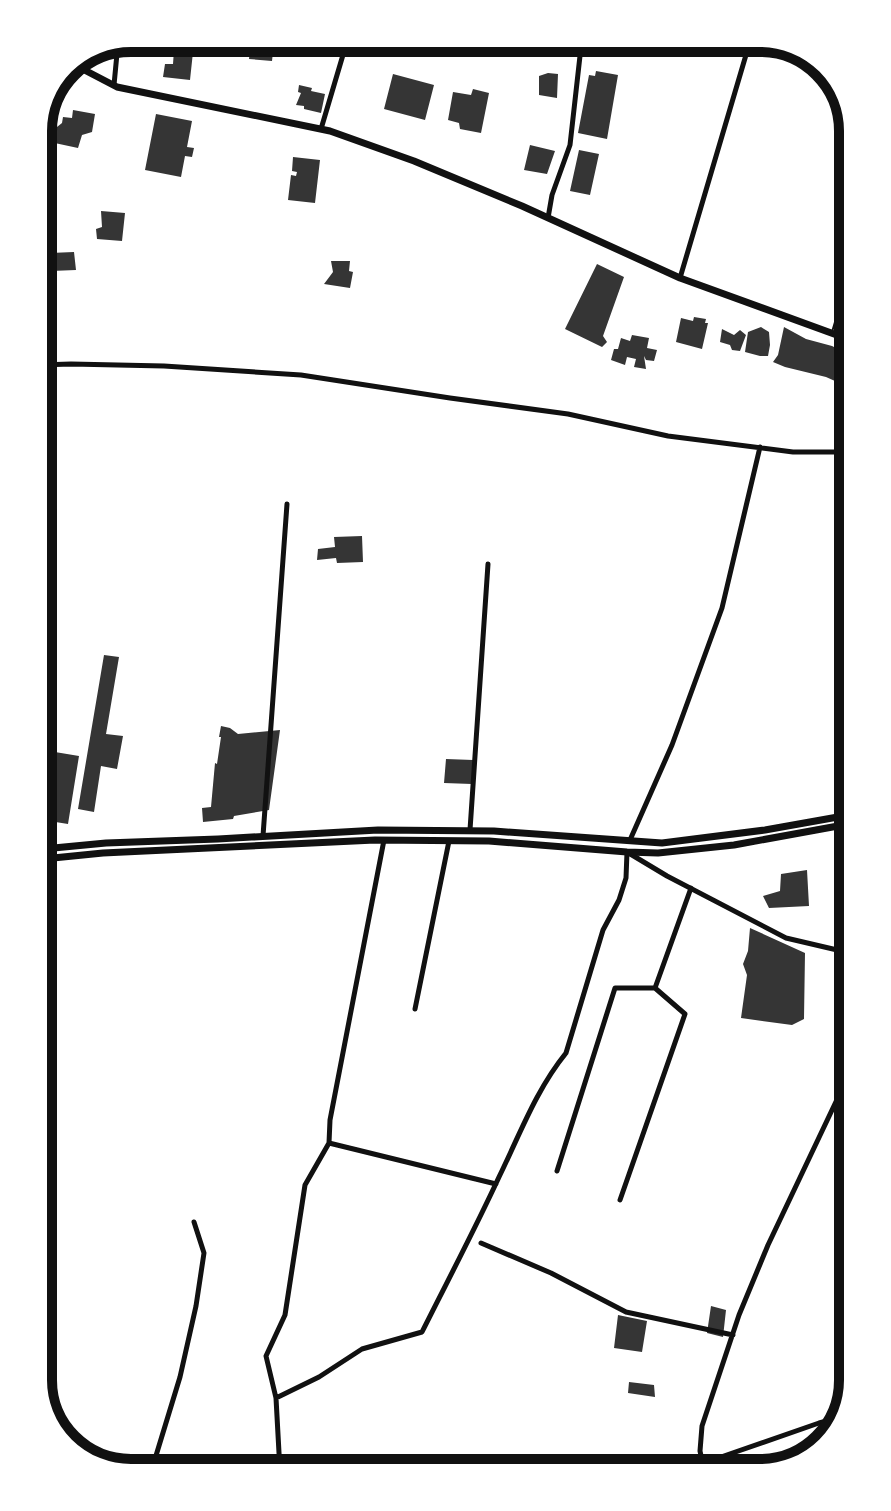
<svg xmlns="http://www.w3.org/2000/svg" width="891" height="1511" font-family="'Golos Text',sans-serif">
	<rect width="100%" height="100%" fill="#fff"/>
	<!-- building -->
	<path fill="#353535" d="M259 38H269V43H274L272 61 249 59 251 40 259 41Z
		M174 50 193 52 190 80 163 77 165 64H173Z
		M596 71 618 75 607 139 578 133 589 75 595 76Z
		M548 73 558 74 557 98 539 95V76Z
		M393 74 434 85 425 120 384 109Z
		M299 85 312 88 311 91 325 94 321 113 304 109V106L296 105 301 93 298 92Z
		M473 89 489 93 481 133 460 129 459 123 448 120 453 92 471 95Z
		M73 110 95 114 92 132 82 135 78 148 50 142 52 131 62 123 63 117 72 118Z
		M156 114 192 121 187 147 194 148 192 157 185 156 181 177 145 170Z
		M530 145 555 151 547 174 524 170Z
		M579 150 599 154 590 195 570 191Z
		M293 157 320 160 315 203 288 200 291 175 296 176 297 172 292 171Z
		M101 211 125 213 122 241 97 239 96 229 102 227Z
		M74 252 76 270 51 271 50 253Z
		M331 261H350L349 271 353 272 350 288 324 284 333 272Z
		M597 264 624 277 603 336 607 342 602 347 565 329Z
		M694 317 706 319 705 323H708L702 349 676 342 681 318 693 321Z
		M761 327 769 332 770 345 768 356H760L745 352 748 332Z
		M784 327 806 339 832 346 846 353V384L844 386 837 385 835 381 826 377 785 367 773 362 778 355Z
		M722 329 734 335 740 330 746 335 740 351 732 350 730 345 720 342Z
		M632 335 649 338 647 348 657 350 654 361 646 360 644 356 646 369 634 367 636 359 627 357 625 365 611 360 614 349H618L621 338 630 341Z
		M362 536 363 562 337 563 336 558 317 560 318 549 335 547 334 537Z
		M104 655 119 657 106 734 123 736 117 769 101 766 94 812 78 809Z
		M221 726 230 728 238 734 280 730 269 810 234 816 233 819 203 822 202 808 211 807 215 763 217 764 221 737H219Z
		M43 750 79 756 68 824 43 820Z
		M446 759 473 760 472 784 444 783Z
		M807 870 809 906 769 908 763 896 780 891 781 874Z
		M750 928 805 953 804 1019 792 1025 741 1018 747 975 743 964 748 951Z
		M711 1306 726 1310 723 1337 707 1333Z
		M618 1315 647 1321 642 1352 614 1348Z
		M629 1382 654 1385 655 1397 628 1393Z"/>
	<g fill="none" stroke-linecap="round" stroke-linejoin="round">
		<!-- service -->
		<path stroke="#111" stroke-width="2" d="M832 332 841 302 845 296"/>
		<!-- minor -->
		<path stroke="#111" stroke-width="5" d="M114 85 118 43
			M321 129 348 38
			M548 218 552 195 570 145 582 38
			M680 278 751 38
			M40 365 71 364 164 366 301 375 450 398 568 414 668 436 793 452H846
			M470 830 488 564
			M263 836 287 504
			M384 840 330 1120 329 1143 496 1184
			M630 840 672 745 722 608 760 447
			M415 1009 449 841
			M557 1171 615 988H655
			M620 1200 685 1014 655 988 691 888
			M481 1243 551 1273 626 1312 733 1335
			M276 1398 266 1356 285 1315 305 1185 329 1143
			M703 1465 700 1451 702 1426 739 1315 768 1245 851 1070
			M710 1465 721 1457 819 1423 842 1417
			M280 1471 276 1398 319 1377 362 1349 422 1332C448 1280 475 1229 499 1177 520 1134 536 1090 566 1053L603 930 619 900 626 878 627 852 667 876 786 938 850 953
			M151 1472 180 1377 196 1306 204 1253 194 1222"/>
		<!-- secondary -->
		<path stroke="#111" stroke-width="7" d="M71 63 117 87 330 131 414 161 522 206 680 278 845 338
			M43 849 106 843 218 839 378 830 494 831 662 843 765 830 849 815
			M43 859 103 853 375 840 489 841 627 852 658 853 734 845 849 824"/>
	</g>
	<!-- crop -->
	<path d="M0 0H891V1511H0ZM131 52H760A79 79 0 0 1 839 131V1380A79 79 0 0 1 760 1459H131A79 79 0 0 1 52 1380V131A79 79 0 0 1 131 52Z" fill="#fff" fill-rule="evenodd"/>
	<path fill="none" stroke="#111" stroke-width="10" d="M131 52H760A79 79 0 0 1 839 131V1380A79 79 0 0 1 760 1459H131A79 79 0 0 1 52 1380V131A79 79 0 0 1 131 52Z"/>
</svg>
